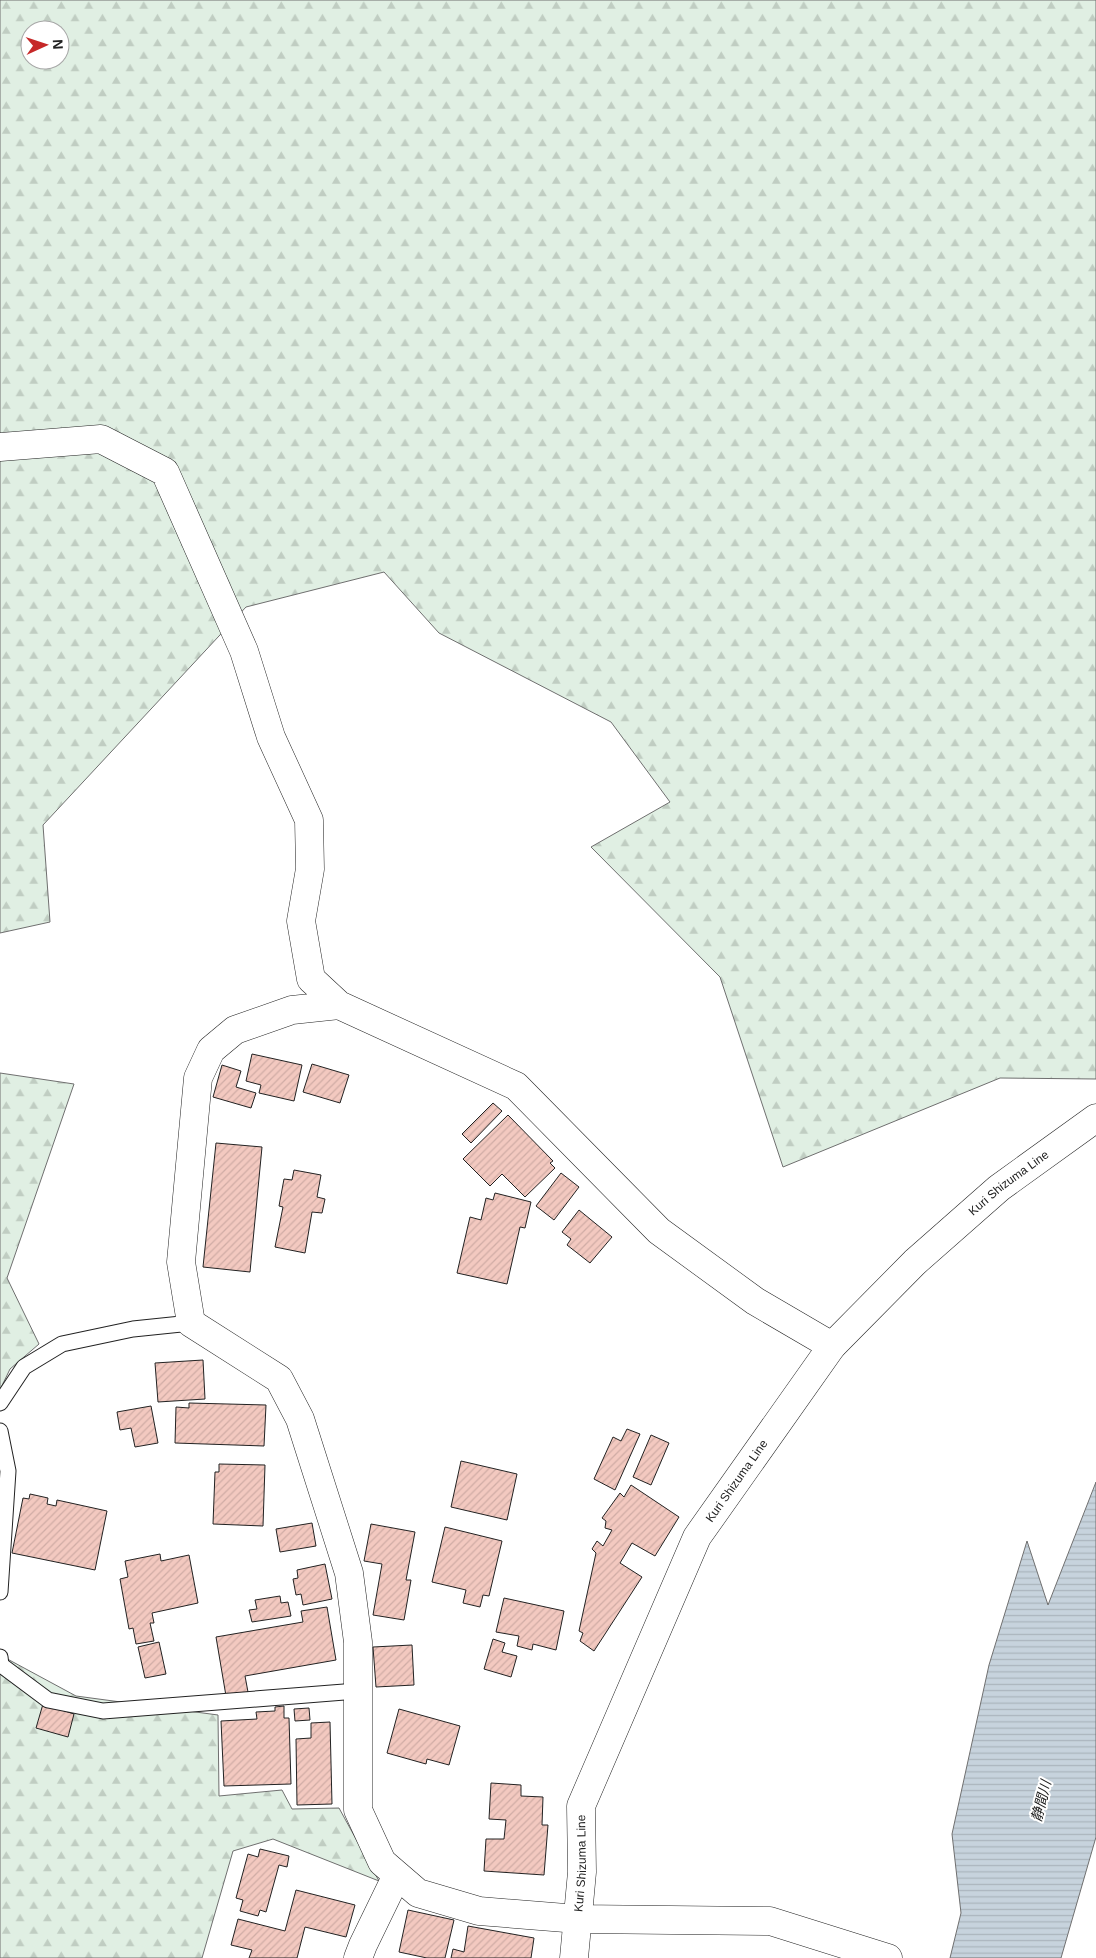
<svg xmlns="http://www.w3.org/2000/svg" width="1096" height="1958" font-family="Arial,'Noto Sans JP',sans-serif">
	<defs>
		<pattern id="forest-firs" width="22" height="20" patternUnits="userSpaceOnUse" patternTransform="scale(1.25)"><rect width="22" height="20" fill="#e0efe3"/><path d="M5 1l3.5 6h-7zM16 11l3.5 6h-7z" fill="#c0cdc2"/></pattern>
		<pattern id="water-rules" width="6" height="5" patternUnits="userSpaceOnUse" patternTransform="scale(1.25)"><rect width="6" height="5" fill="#c7d3dd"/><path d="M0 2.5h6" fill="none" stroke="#abb5bd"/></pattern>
		<pattern id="building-hatch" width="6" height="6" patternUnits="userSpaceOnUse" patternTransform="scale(1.25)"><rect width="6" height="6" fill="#f3c9c0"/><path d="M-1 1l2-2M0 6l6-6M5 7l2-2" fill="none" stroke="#d0aca5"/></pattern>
	</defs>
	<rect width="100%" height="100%" fill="#fff"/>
	<!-- forest -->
	<path fill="url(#forest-firs)" stroke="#6f6f6f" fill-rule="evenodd" d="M0 0H1096V1079L1000 1078 783 1167 720 977 591 847 670 802 611 722 439 633 384 572 246 607 43 825 50 922 0 933ZM30 30H60V60H30Z
		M0 1073 74 1084 7 1278 39 1344 10 1369 0 1390Z
		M0 1655 76 1696 218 1715 219 1796 282 1790 292 1809 339 1808 379 1881 273 1839 233 1851 202 1958H0Z"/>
	<!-- water -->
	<path fill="url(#water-rules)" stroke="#6f6f6f" d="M1096 1482V1837L1061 1958H950L961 1913 952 1834 989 1665 1027 1541 1048 1605Z"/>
	<!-- building -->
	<path fill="url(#building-hatch)" stroke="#222" d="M252 1054 302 1065 294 1101 259 1093 261 1085 246 1081Z
		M312 1064 349 1075 340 1103 303 1092Z
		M222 1065 241 1071 236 1087 256 1093 251 1108 213 1097Z
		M493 1103 502 1111 471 1143 462 1134Z
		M508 1115 553 1161 550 1163 555 1168 525 1197 502 1174 490 1186 463 1159Z
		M216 1143 262 1147 250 1272 203 1267Z
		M294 1170 321 1175 317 1197 325 1199 322 1213 312 1212 305 1253 275 1247 283 1207 279 1206 284 1179 292 1180Z
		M561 1173 579 1187 554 1220 536 1206Z
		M495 1193 531 1202 525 1228 520 1227 507 1284 457 1273 470 1217 481 1220 486 1198 493 1200Z
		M579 1210 612 1237 590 1263 567 1245 571 1239 562 1232Z
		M203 1360 205 1399 158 1402 155 1363Z
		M189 1403 266 1405 264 1446 175 1443 176 1407 189 1408Z
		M151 1406 158 1443 135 1447 131 1428 120 1430 117 1412Z
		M627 1429 640 1434 615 1490 594 1479 613 1437 621 1441Z
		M651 1435 669 1443 651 1485 633 1477Z
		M461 1461 517 1474 507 1520 451 1507Z
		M219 1464 265 1465 263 1526 213 1524 215 1472H219Z
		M631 1485 679 1517 655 1556 632 1543 620 1563 642 1577 594 1651 580 1641 583 1633 579 1631 596 1553 592 1549 597 1541 603 1546 612 1530 605 1528 606 1521 602 1518 620 1493 624 1497Z
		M30 1494 48 1498 47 1504 56 1506 57 1500 107 1511 95 1570 12 1553 23 1498 29 1499Z
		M312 1523 316 1546 280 1552 276 1529Z
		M371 1524 415 1532 406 1580H411L404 1620 373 1615 382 1564 364 1561Z
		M445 1527 502 1541 489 1596 483 1595 480 1607 463 1603 466 1590 432 1582Z
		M160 1554 161 1561 189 1555 198 1603 152 1613 154 1623H150L154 1641 136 1644 133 1628 129 1629 120 1579 128 1577 125 1561Z
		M325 1564 332 1599 303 1605 301 1594 296 1595 293 1579 298 1578 297 1570Z
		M280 1596 281 1603 288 1602 291 1616 252 1622 249 1610 257 1609 255 1600Z
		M504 1598 564 1611 556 1650 533 1644 532 1650 517 1646 519 1636 496 1632Z
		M327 1607 336 1660 245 1676 248 1692 226 1696 216 1637 303 1622 301 1611Z
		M493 1639 505 1643 502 1652 517 1656 511 1677 484 1669Z
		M159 1642 166 1674 145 1678 138 1647Z
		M412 1645 414 1685 376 1687 373 1647Z
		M43 1704 74 1714 68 1737 36 1728Z
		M284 1706V1718H289L291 1784 224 1786 221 1721 257 1719 256 1712 275 1711V1707Z
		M309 1708 310 1720 295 1721 294 1709Z
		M399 1709 460 1726 449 1765 427 1759 426 1764 387 1753Z
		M330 1722 332 1804 297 1805 296 1739 311 1738V1723Z
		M491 1783 521 1785V1796L543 1797 542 1825H548L544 1875 484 1871 486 1839H504L506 1820 489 1819Z
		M260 1849 289 1856 287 1867 279 1865 266 1912 260 1910 258 1916 240 1911 243 1900 236 1898 248 1854 258 1857Z
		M296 1890 355 1905 346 1937 305 1927 297 1958H249L252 1950 231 1945 238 1919 285 1931Z
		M408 1910 454 1920 445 1958H427L399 1952Z
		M468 1926 534 1938 531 1958H451L453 1949 464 1952Z"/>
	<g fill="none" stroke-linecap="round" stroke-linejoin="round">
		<defs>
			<path id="service" d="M0 1403 24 1367 62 1344 133 1329 191 1323
				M0 1431 8 1471 0 1592
				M0 1657 1 1665 48 1700 103 1711 357 1691"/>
			<path id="minor" d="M0 447 101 439 165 472 244 651 271 737 309 820 310 869 301 921 311 979 339 1005 516 1086 659 1231 755 1301 832 1346
				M339 1005 292 1010 235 1030 211 1050 198 1078 181 1262 191 1323 279 1379 300 1419 349 1573 358 1642V1810L382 1862 418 1893 479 1911 578 1919 770 1921 888 1958
				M358 1958 363 1945 397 1875"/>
			<g id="secondary">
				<path id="s1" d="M574 1958 582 1872 581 1806 697 1537 832 1346 915 1262 999 1188 1096 1118"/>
			</g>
		</defs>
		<!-- service casing -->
		<use href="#service" stroke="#222" stroke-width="17"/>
		<!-- minor casing -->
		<use href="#minor" stroke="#222" stroke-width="29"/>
		<!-- secondary casing -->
		<use href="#secondary" stroke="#222" stroke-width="29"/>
		<!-- service -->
		<use href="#service" stroke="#fff" stroke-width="15"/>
		<!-- minor -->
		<use href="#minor" stroke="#fff" stroke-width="28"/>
		<!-- secondary -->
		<use href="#secondary" stroke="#fff" stroke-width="28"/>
	</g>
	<g text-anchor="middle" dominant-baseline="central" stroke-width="4" stroke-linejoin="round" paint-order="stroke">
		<!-- street labels -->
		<g font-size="12" fill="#222" stroke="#fff">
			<text stroke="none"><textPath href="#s1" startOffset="920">Kuri Shizuma Line</textPath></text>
			<text stroke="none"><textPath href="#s1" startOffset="514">Kuri Shizuma Line</textPath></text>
			<text stroke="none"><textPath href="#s1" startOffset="95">Kuri Shizuma Line</textPath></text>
		</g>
		<!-- water labels -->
		<g font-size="14" font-style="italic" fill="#222" stroke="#fff">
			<text transform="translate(1041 1801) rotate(-76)">静間川</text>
		</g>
	</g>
	<!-- north arrow -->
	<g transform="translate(45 45) rotate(87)"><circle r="24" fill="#ffffff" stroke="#a7a7a7"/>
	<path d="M0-4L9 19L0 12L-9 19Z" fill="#c62828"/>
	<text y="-8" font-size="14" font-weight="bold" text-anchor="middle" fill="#222222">N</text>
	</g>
</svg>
